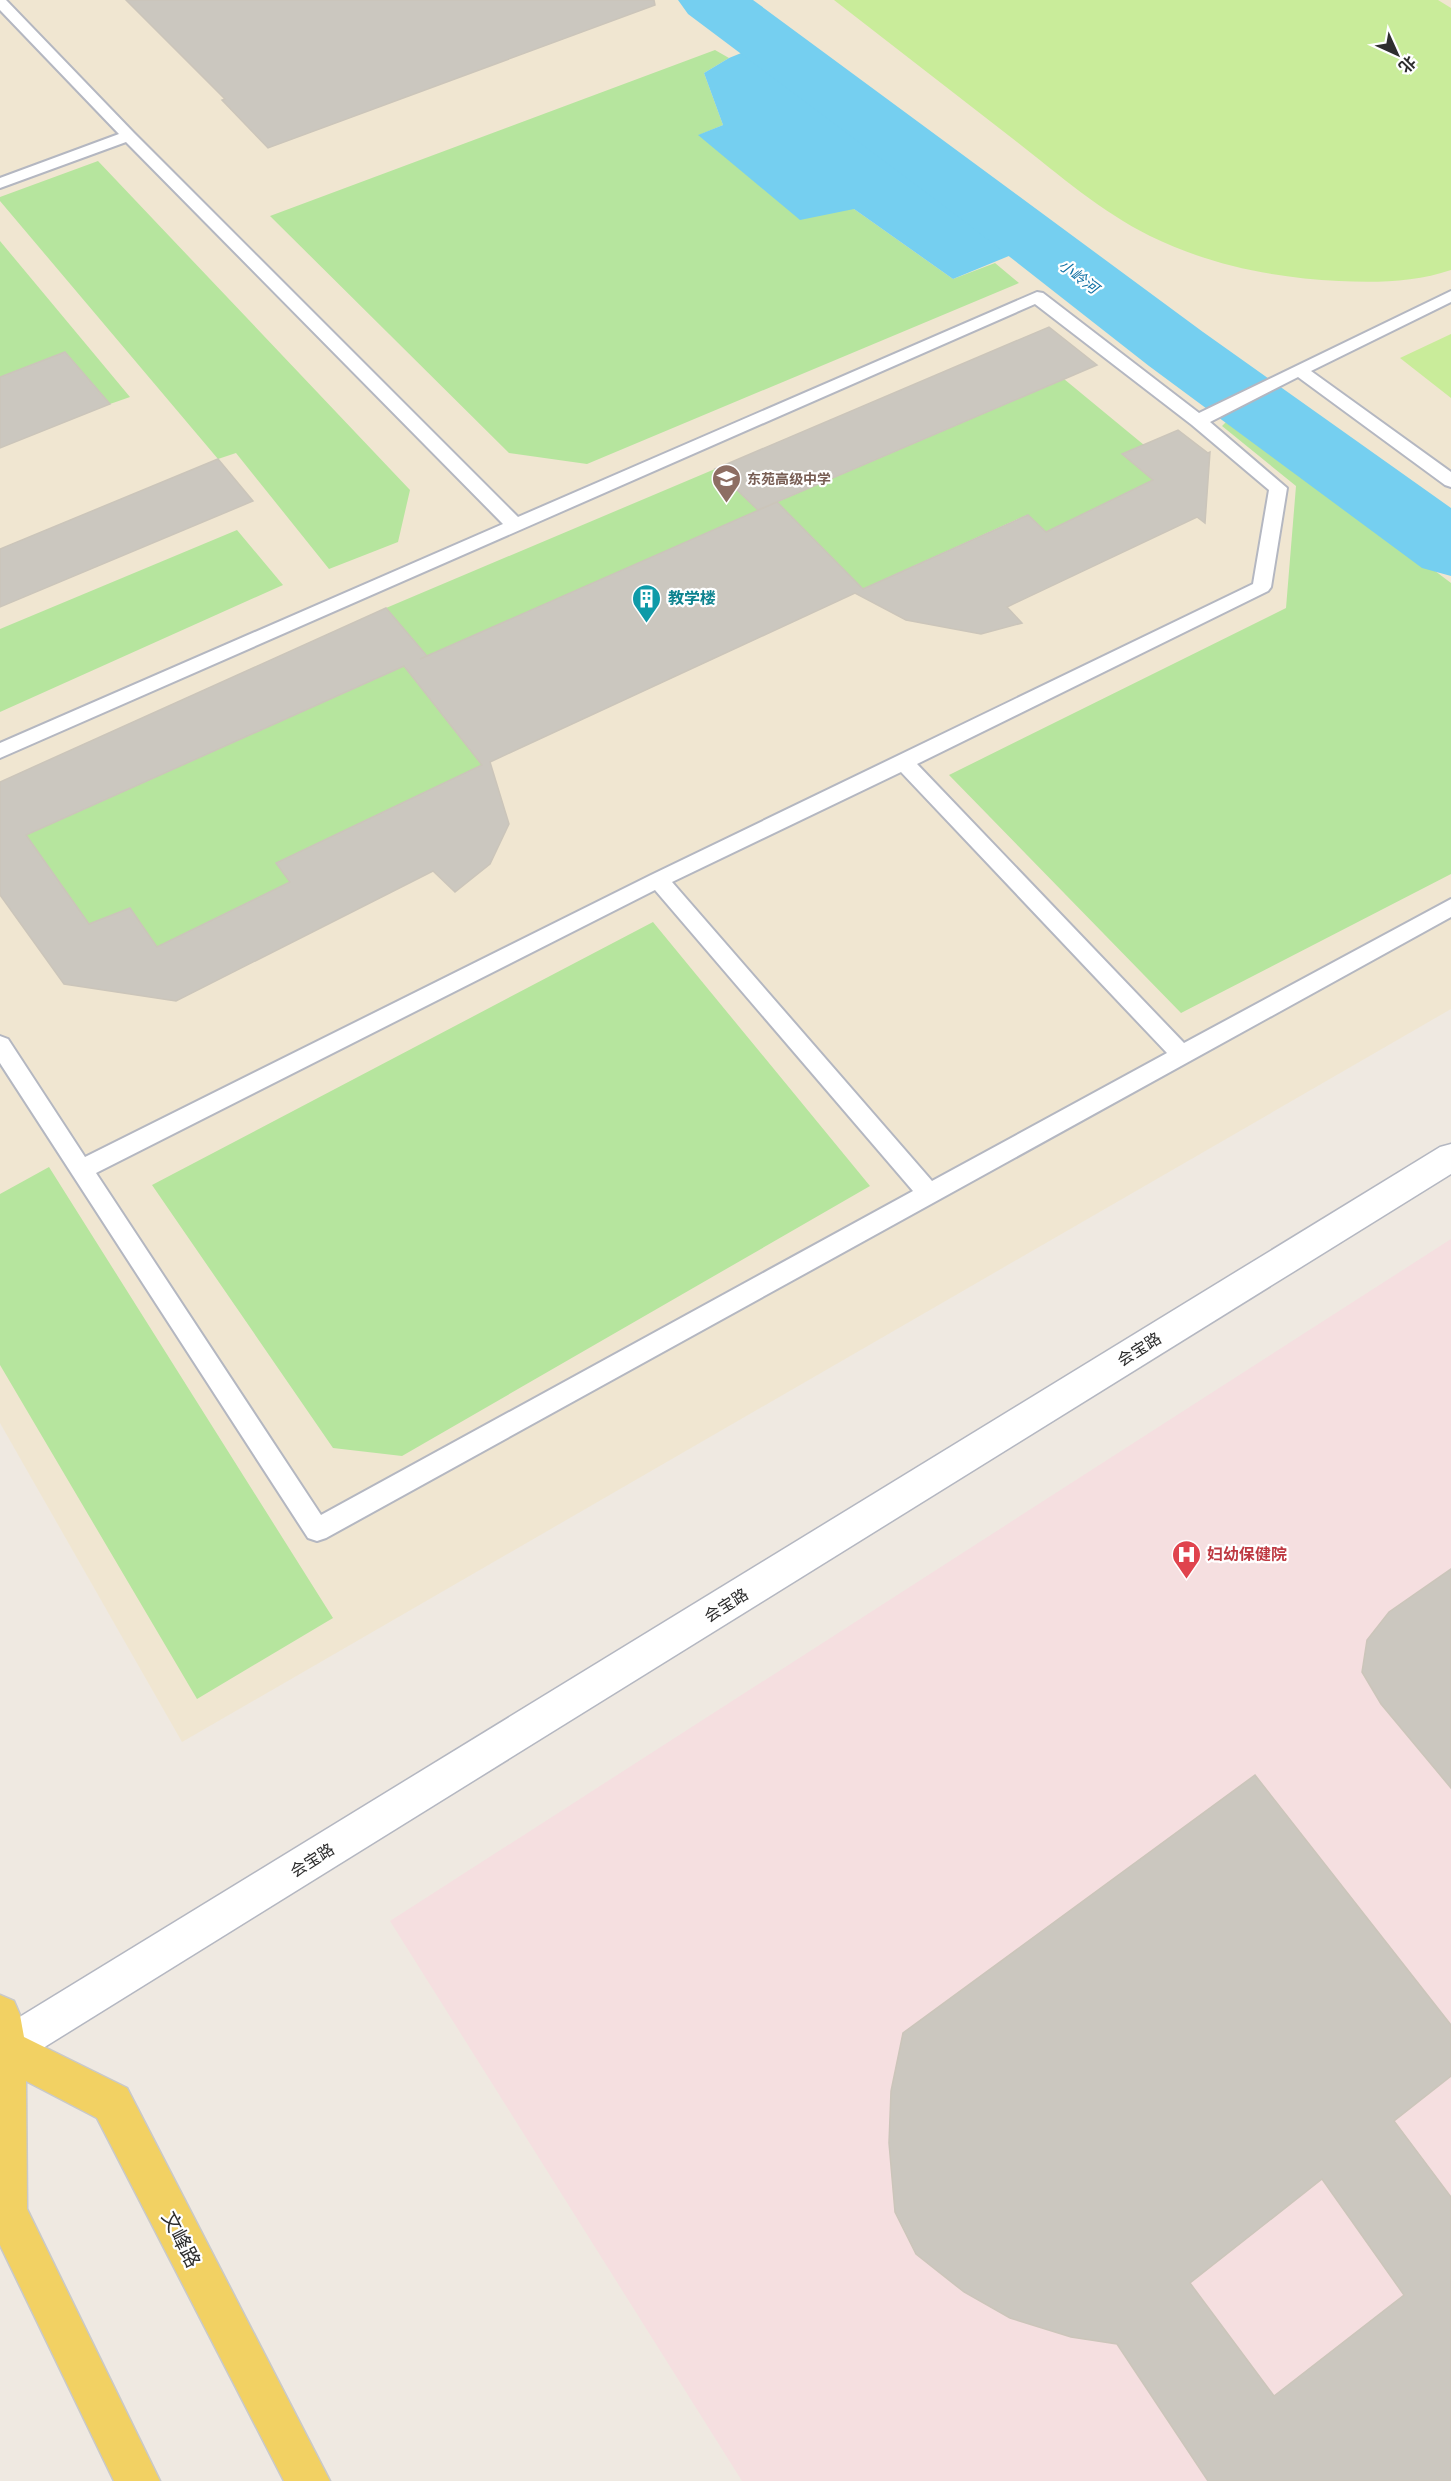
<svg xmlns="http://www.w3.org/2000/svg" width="1451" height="2481" font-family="'Golos Text','Noto Sans SC',sans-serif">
	<rect width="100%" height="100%" fill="#efe9e1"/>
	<!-- education -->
	<path fill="#f0e6d1" d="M0 0H1451V1009L182 1742 0 1423Z"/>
	<!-- medical -->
	<path fill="#f5dfe0" d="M1451 1239V2481H742L390 1921Z"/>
	<!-- green -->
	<path fill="#b6e59e" d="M715 50 729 58 704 73 723 125 699 135 854 209 953 279 995 263 1019 283 587 464 509 453 270 216Z
		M98 161 410 490 398 542 329 569 236 453 218 459 0 201V197Z
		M0 241 130 397 110 404 65 352 0 377Z
		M1064 379 1144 445 1122 454 1153 480 1046 532 1027 515 863 589 777 502Z
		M1231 417 1451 583V874L1181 1013 949 775 1286 608 1296 486 1222 426Z
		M715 469 759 510 427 656 386 608Z
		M237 530 283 585 0 712V629Z
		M404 666 482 765 276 863 290 882 157 947 130 908 89 924 26 835Z
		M653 922 870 1186 402 1456 333 1448 152 1185Z
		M49 1167 333 1618 197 1699 0 1365V1194Z"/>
	<!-- pitch -->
	<path fill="#c9ec9a" d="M834 0H1438L1451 8V270C1416 282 1376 283 1339 281 1274 278 1209 265 1150 236 1102 212 1059 175 1017 142 956 95 895 47 834 0Z
		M1451 334V398L1400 358Z"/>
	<!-- water -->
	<path fill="#75cff0" d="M768 42 1038 244 953 279 854 209 800 220 698 135 723 125 704 73 729 58Z"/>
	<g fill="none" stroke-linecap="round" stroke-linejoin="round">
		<!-- river -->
		<path fill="#75cff0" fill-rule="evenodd" d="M678 0H753L1203 332 1451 508V576L1422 568 1149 366 964 221 688 14Z"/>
	</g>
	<!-- building -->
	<path fill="#cbc7bf" stroke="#cbc5ba" stroke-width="1.5" fill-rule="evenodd" d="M126 0H654L655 5 268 148 222 100 225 99Z
		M1049 327 1097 365 758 510 715 469Z
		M65 352 110 404 0 448V377Z
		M1178 430 1208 453 1210 452 1205 523 1197 517 1007 607 1022 623 981 634 906 620 855 593 490 762 509 824 490 864 455 892 433 871 176 1001 64 984 0 895V782L386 608 427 656 420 659 777 502 863 589 1028 515 1046 532 1153 480 1122 454ZM404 666 482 765 276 863 290 882 157 947 130 908 89 924 26 835Z
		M218 459 253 501 0 607V549Z
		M1451 1569V1788L1381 1704 1362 1672 1367 1640 1389 1612Z
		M1255 1775 1451 2025V2076L1394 2121 1451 2197V2481H1208L1117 2344 1071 2337 1010 2318 964 2292 916 2254 895 2212 889 2143 891 2091 903 2033ZM1322 2179 1404 2295 1274 2396 1190 2283Z"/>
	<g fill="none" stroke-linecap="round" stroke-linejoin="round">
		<defs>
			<path id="lane" d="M0 0H6L134 133 518 517 1037 292 1043 293 1199 413 1451 291V302L1311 371 1451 472V487L1445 485 1298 377 1210 422 1287 488 1271 587 1268 591 917 764 1184 1043 1451 899V917L326 1538 317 1541 308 1538 0 1063V1036L8 1039 85 1157 651 875 1253 584 1269 490 1192 425 1035 304 0 758V743L503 524 126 142 0 188V178L119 134 0 10ZM901 772 1167 1053 932 1181 672 882ZM655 890 913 1191 321 1515 96 1173Z"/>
			<path id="secondary" d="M1451 1144V1174L14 2066 0 2072V2029L1440 1147Z"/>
			<path id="primary" d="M0 1995 14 2001 20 2015 24 2037 127 2088 330 2481H284L97 2118 26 2081 27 2209 160 2481H114L0 2245Z"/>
		</defs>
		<!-- lane casing -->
		<use href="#lane" stroke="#b4b7c1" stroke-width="4"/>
		<!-- secondary casing -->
		<use href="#secondary" stroke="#b4b7c1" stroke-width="3"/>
		<!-- primary casing -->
		<use href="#primary" stroke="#c9c9c9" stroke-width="3"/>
		<!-- lane -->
		<use href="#lane" fill="#fff" fill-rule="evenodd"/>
		<!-- secondary -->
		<use href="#secondary" fill="#fff" fill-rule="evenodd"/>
		<!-- primary -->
		<use href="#primary" fill="#f2d163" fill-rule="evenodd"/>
	</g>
	<!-- icons -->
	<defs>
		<symbol id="school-pin" viewBox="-11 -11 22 30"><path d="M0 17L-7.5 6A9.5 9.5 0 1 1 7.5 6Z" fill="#8d6e63" stroke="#fff"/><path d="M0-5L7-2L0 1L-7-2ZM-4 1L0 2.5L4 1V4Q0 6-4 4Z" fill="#fff"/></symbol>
		<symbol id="building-pin" viewBox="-11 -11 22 30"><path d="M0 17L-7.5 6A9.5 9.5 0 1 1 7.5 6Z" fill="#0f9aa8" stroke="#fff"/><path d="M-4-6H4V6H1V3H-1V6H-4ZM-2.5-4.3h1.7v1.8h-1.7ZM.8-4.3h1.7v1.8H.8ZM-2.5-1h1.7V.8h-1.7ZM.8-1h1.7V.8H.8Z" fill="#fff"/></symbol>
		<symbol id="hospital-pin" viewBox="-11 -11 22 30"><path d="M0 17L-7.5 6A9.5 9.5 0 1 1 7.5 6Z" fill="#e0444e" stroke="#fff"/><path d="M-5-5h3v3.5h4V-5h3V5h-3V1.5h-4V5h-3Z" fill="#fff"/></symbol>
	</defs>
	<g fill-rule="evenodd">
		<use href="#school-pin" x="710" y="462" width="33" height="45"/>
		<use href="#building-pin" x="630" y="582" width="33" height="45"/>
		<use href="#hospital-pin" x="1170" y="1538" width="33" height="45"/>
	</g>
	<g text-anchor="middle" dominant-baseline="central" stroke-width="4.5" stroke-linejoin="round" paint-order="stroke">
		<!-- far-education labels -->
		<g font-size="14" font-weight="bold" fill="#785e54" stroke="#fff" text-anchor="start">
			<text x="747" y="478">东苑高级中学</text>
		</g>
		<!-- far-water labels -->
		<g font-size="15" font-style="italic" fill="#0d6fa3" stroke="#fff">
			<text transform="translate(1079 276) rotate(37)">小岭河</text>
		</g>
		<!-- culture labels -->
		<g font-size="16" font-weight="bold" fill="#0d838f" stroke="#fff" text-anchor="start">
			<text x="668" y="598">教学楼</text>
		</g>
		<!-- street labels -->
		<g font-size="16" fill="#2e2e2e" stroke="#fff">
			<text transform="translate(1139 1349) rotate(-32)">会宝路</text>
			<text transform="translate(726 1605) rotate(-32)">会宝路</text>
			<text transform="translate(312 1860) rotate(-32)">会宝路</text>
		</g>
		<!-- health labels -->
		<g font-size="16" font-weight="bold" fill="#be3a42" stroke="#fff" text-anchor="start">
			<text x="1207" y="1554">妇幼保健院</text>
		</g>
		<!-- near-street labels -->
		<g font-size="20" fill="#2e2e2e" stroke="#fff">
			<text transform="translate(182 2239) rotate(63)">文峰路</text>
		</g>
	</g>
	<!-- north arrow -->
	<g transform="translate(1397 54) rotate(135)" stroke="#ffffff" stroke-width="4.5" paint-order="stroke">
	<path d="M0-4.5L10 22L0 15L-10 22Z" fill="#2e2e2e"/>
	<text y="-9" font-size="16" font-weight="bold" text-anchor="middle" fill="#2e2e2e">北</text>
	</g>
</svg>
